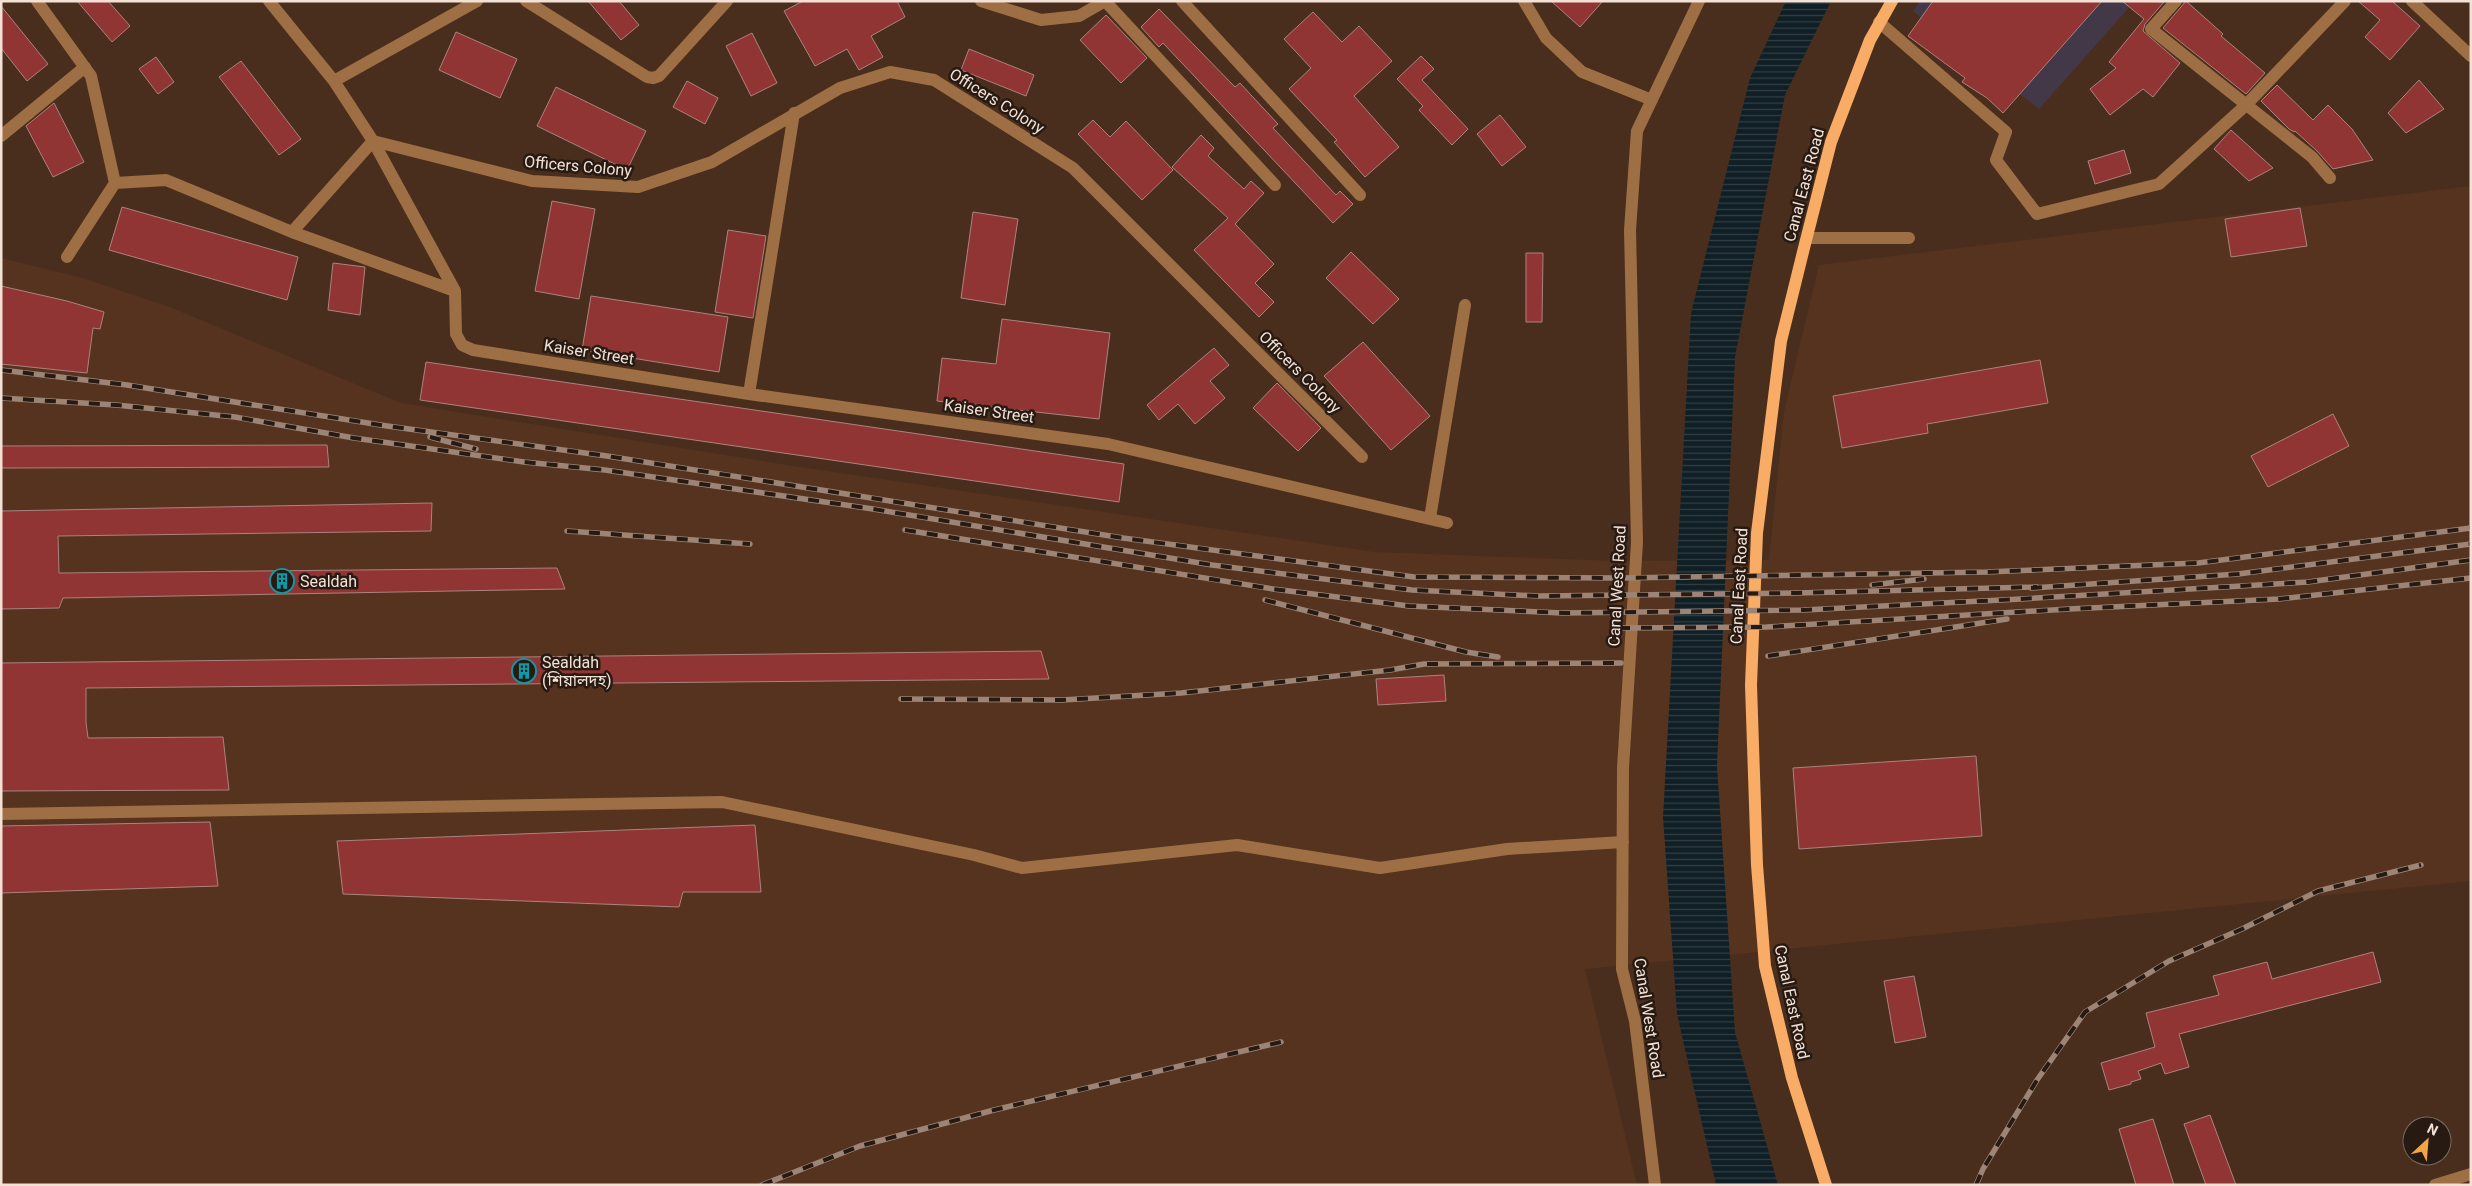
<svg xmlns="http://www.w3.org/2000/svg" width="2472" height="1186" font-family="Roboto,'Noto Sans Bengali',sans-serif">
	<defs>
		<pattern id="water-rules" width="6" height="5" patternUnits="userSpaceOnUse" patternTransform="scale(1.25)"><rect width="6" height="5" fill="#0f1f25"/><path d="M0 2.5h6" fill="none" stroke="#323f44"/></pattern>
	</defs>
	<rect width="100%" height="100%" fill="#4a2e1d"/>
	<!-- industrial -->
	<path fill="#433848" d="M1920 1H2185L2182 4 2133 3 2039 109 1913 11Z"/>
	<!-- built -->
	<path fill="#56331e" d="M2471 186V881L1585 969 1637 1185H1V258L83 278 167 306 401 403 793 466 1374 552 1615 561 1769 560 1784 412 1819 265Z"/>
	<!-- water -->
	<path fill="url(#water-rules)" d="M1786 1H1831L1785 95 1735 357 1717 766 1735 1032 1778 1185H1716L1677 1014 1663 817 1691 313 1750 78Z"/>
	<!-- building -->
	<path fill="#903533" stroke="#ab837f" d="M77 1H108L130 26 112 42Z
		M588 1H619L639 25 621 40Z
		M803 1H897L905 17 871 36 883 57 859 70 847 49 815 66 784 11Z
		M1551 1H1603L1580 27Z
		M1933 1H2102L2003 113 1987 98 1962 82 1965 78 1908 36Z
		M2122 1 2164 2 2145 24 2143 31 2180 63 2153 97 2143 89 2110 115 2090 89 2116 68 2109 62 2144 19Z
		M2186 1 2223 34 2221 36 2265 73 2246 94 2163 28Z
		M2358 1H2392L2420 26 2390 60 2365 37 2380 20Z
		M1 6 48 64 27 81 1 48Z
		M1159 9 1235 87 1240 83 1251 95 1278 124 1273 128 1336 195 1340 191 1353 204 1333 223 1163 43 1159 47 1141 27Z
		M1313 12 1342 42 1359 26 1392 61 1354 96 1399 147 1365 177 1334 142 1337 140 1289 89 1311 68 1284 39Z
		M1106 15 1147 58 1121 83 1080 40Z
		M456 32 517 59 500 98 439 70Z
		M752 33 777 83 751 96 726 46Z
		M969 49 1034 75 1026 96 961 70Z
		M1421 56 1434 69 1422 80 1468 129 1452 145 1419 110 1423 106 1397 79Z
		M156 57 174 82 158 94 139 69Z
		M241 61 301 139 279 155 219 77Z
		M2419 80 2444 109 2406 133 2388 113Z
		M687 81 718 98 705 124 673 107Z
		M2277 85 2313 120 2328 105 2352 129 2373 160 2333 169 2317 151 2295 131 2294 132 2289 129 2261 101Z
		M556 87 646 131 627 170 537 126Z
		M54 103 84 162 53 177 26 126Z
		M1500 115 1526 147 1502 166 1477 134Z
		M1093 120 1110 137 1126 121 1173 170 1142 200 1078 134Z
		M2231 130 2273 168 2249 181 2214 149Z
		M1201 135 1214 148 1208 156 1244 189 1251 181 1264 193 1235 224 1274 264 1255 283 1274 302 1259 317 1194 250 1228 218 1172 167Z
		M2124 150 2131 173 2095 184 2088 161Z
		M552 201 595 209 579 299 535 291Z
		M122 207 298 257 287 300 109 250Z
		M2300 208 2307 246 2231 257 2225 219Z
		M973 212 1018 219 1005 305 961 298Z
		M728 230 766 236 753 318 715 312Z
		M1351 252 1399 299 1373 324 1326 278Z
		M1526 253H1543L1542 322H1526Z
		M333 263 365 267 360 315 328 310Z
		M1 286 67 301 104 312 100 329 93 328 87 373 1 364Z
		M591 296 728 317 719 372 582 350Z
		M1002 319 1110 333 1099 419 937 401 942 358 996 364Z
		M1363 342 1430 416 1391 450 1324 376Z
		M1214 348 1229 365 1210 381 1225 398 1195 424 1178 404 1159 420 1147 405Z
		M2040 360 2048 403 1927 424 1928 433 1842 448 1833 396Z
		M426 362 1124 464 1119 502 420 400Z
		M1277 383 1321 428 1298 451 1253 408Z
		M2333 414 2349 446 2268 487 2251 456Z
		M327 445 329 467 1 468V446Z
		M432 503 431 531 58 536 59 573 557 568 565 589 63 598 59 608 1 609V511Z
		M1041 651 1049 679 86 688V722L88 738 223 737 229 790 1 791V663Z
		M1444 675 1446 701 1378 705 1376 679Z
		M1976 756 1982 836 1799 849 1793 768Z
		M210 822 218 886 1 893V826Z
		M755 825 761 892H683L679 907 343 894 337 841Z
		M2373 952 2381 982 2179 1034 2189 1067 2165 1074 2161 1063 2138 1071 2141 1079 2131 1082V1084L2109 1090 2101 1063 2155 1047 2146 1013 2219 995 2213 976 2267 962 2272 979Z
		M1914 976 1926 1037 1895 1043 1884 981Z
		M2210 1115 2236 1185H2206L2184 1124Z
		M2153 1119 2174 1185H2136L2119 1129Z"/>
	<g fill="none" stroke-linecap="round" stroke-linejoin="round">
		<!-- minor -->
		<path stroke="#9e6f45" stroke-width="12" d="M37 1 91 76 115 183
			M269 1 334 81 373 141 455 291 456 334 462 345 473 350 749 394 1108 444 1447 523
			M526 1 647 77 653 78 659 76 727 1
			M981 1 1041 20 1079 16 1105 1
			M1105 1 1275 185
			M1182 1 1360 195
			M1524 1 1546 38 1582 72 1652 100
			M2176 1 2151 29 2312 157 2330 178
			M2412 1 2471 56
			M1879 22 2006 132 1996 160 2037 214 2159 184 2246 105 2345 1
			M334 81 477 1
			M1 136 85 67
			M292 232 373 141 532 181 638 187 712 162 840 88 890 72 934 80 1073 168 1362 457
			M1807 238H1909
			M67 257 115 183 166 180 292 232 455 291
			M749 394 794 113
			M1430 518 1465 305
			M1 814 722 802 974 855 1022 868 1237 845 1380 868 1507 849 1623 842
			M1655 1185 1635 1021 1622 969 1623 768 1637 542 1630 230 1637 131 1699 1
			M2435 1185 2471 1174"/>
		<!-- major -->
		<path stroke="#f8ac65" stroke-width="12" d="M1826 1185 1792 1078 1765 966 1757 865 1751 685 1757 533 1781 341 1804 248 1831 142 1870 40 1892 1"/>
		<defs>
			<path id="rail" d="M1 370 127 385 387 426 607 456 1123 538 1414 577 1620 578 1987 572 2198 563 2471 528
				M1 398 116 405 235 417 354 438 524 462 605 470 873 509 1212 565 1412 590 1539 596 1797 593 2037 587
				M430 437 476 449
				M905 530 1273 589 1409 606 1562 613 1804 610 2021 599 2308 582 2471 560
				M567 531 750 544
				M1872 585 1924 579
				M2031 588 2238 574 2471 544
				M1265 600 1466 652 1498 657
				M1619 628 1767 627 2069 609 2279 599 2471 578
				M1768 656 2007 619
				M901 699 1062 700 1181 693 1390 670 1424 664 1621 663
				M762 1185 860 1146 994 1110 1281 1042
				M1976 1185 1983 1169 2037 1080 2085 1012 2169 961 2242 929 2318 891 2421 865"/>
		</defs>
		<!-- rail casing -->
		<use href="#rail" stroke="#9c8577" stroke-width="5.5"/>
		<!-- rail -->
		<use href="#rail" stroke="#261a12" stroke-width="4" stroke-dasharray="11" stroke-linecap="butt"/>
	</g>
	<!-- icons -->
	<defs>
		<symbol id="building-ring" viewBox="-11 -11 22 22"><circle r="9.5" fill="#261a12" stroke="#0f9aa8" stroke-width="1.5"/><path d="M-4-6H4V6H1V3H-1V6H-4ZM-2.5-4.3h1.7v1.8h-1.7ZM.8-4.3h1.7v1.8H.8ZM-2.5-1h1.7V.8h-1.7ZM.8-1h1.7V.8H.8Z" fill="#0f9aa8"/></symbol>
	</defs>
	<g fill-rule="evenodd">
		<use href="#building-ring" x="268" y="567" width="28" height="28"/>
		<use href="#building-ring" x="510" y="657" width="28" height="28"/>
	</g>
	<g text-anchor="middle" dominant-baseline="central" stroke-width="5" stroke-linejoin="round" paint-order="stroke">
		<!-- street labels -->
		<g font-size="16" fill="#f3e1d6" stroke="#261a12">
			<text transform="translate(997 101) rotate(32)">Officers Colony</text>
			<text transform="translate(578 166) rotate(5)">Officers Colony</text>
			<text transform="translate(1804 185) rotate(-75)">Canal East Road</text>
			<text transform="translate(589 352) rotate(9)">Kaiser Street</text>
			<text transform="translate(1300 372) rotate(45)">Officers Colony</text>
			<text transform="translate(989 411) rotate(8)">Kaiser Street</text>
			<text transform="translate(1617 586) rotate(-87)">Canal West Road</text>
			<text transform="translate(1739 586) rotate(-87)">Canal East Road</text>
			<text transform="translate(1792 1002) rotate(78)">Canal East Road</text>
			<text transform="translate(1649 1018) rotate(81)">Canal West Road</text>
		</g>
		<!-- poi labels -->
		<g font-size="16" fill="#f3e1d6" stroke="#261a12" text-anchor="start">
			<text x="300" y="581">Sealdah</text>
			<text x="542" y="662">Sealdah<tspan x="542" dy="18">(শিয়ালদহ)</tspan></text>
		</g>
	</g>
	<!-- border -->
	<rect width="2472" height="1186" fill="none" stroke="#f3e1d6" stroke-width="5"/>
	<!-- north arrow -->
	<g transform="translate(2427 1141) rotate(26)"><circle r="24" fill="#261a12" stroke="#786a60"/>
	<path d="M0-4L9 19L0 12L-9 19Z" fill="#f2a542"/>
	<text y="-8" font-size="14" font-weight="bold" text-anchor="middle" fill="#f3e1d6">N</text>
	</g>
</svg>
